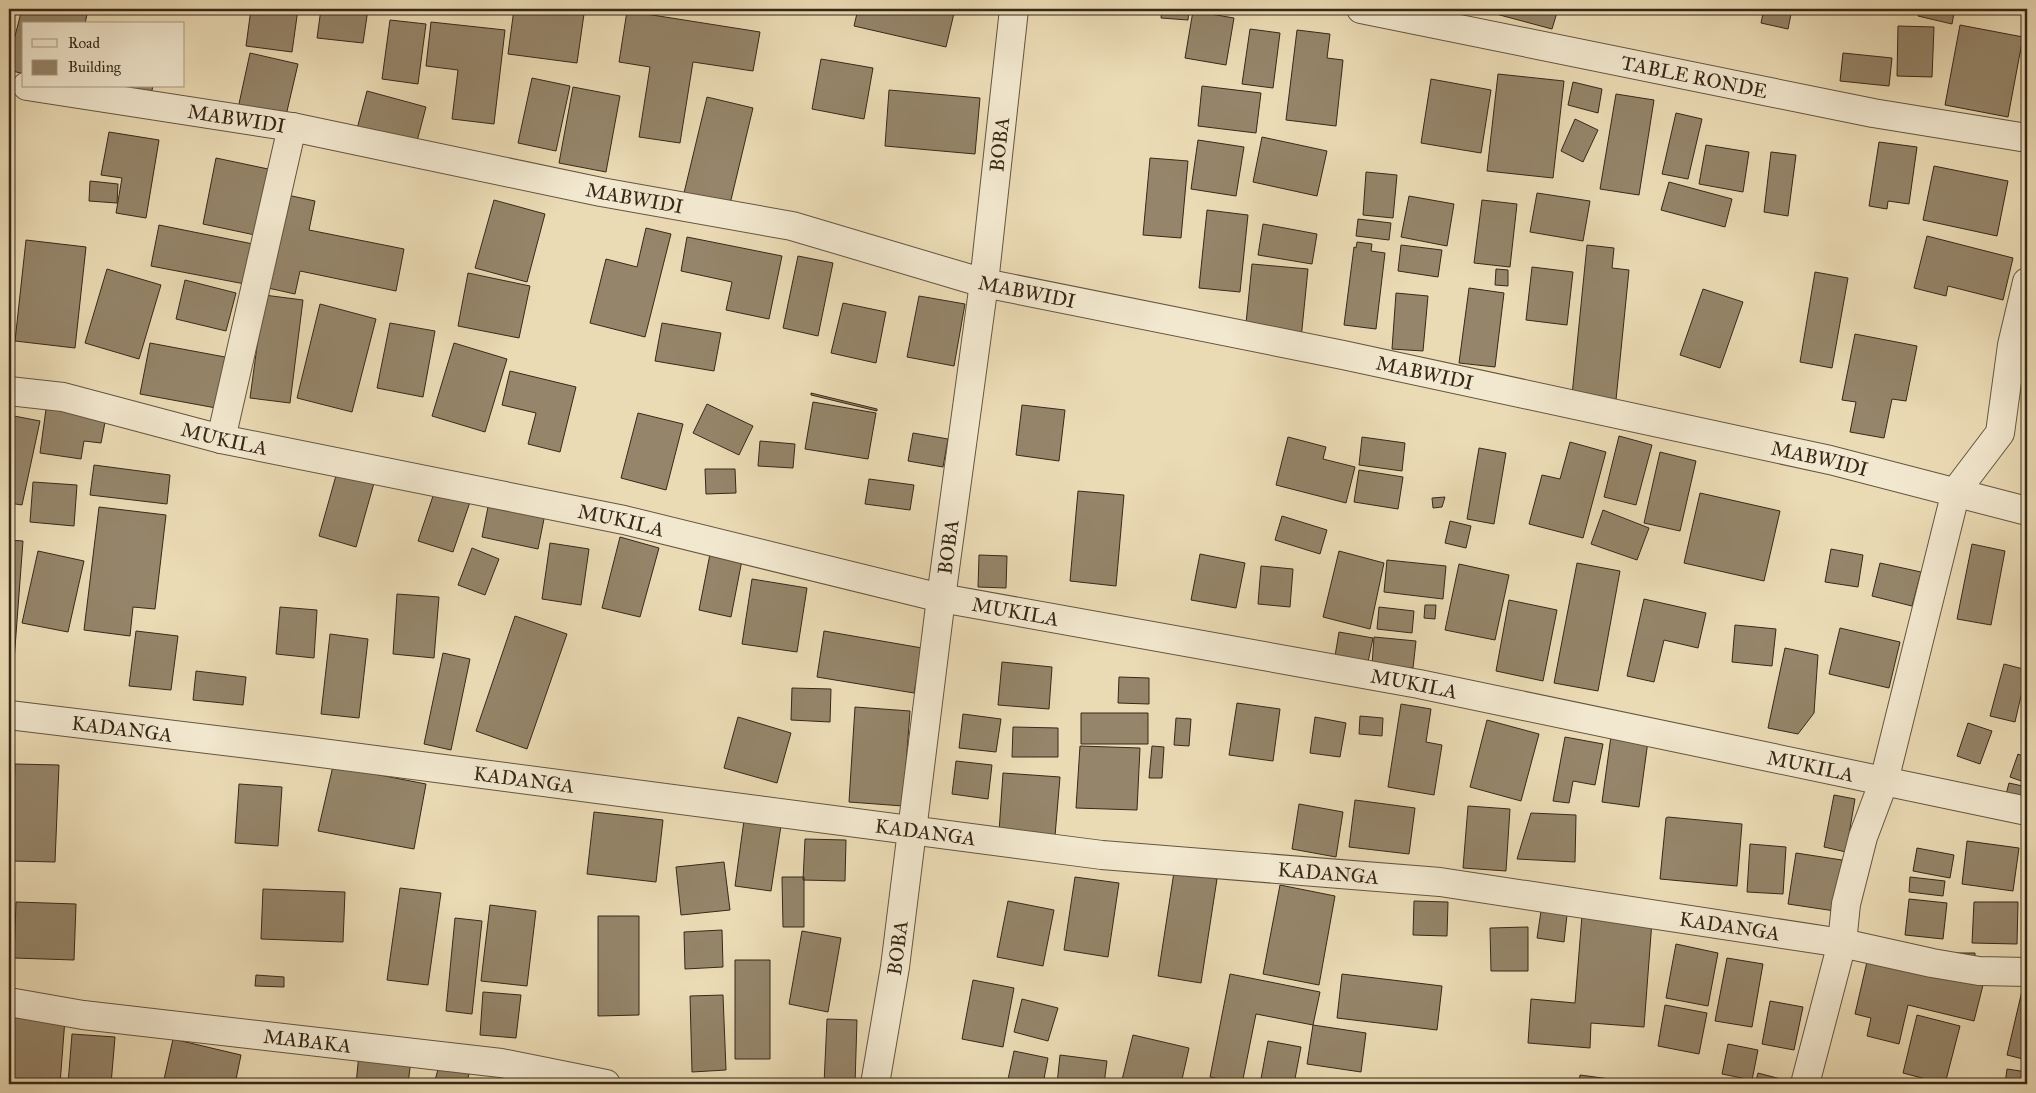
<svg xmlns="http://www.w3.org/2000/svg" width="2036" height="1093" font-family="'IM FELL Great Primer',serif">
	<rect width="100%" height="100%" fill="#ebdbb5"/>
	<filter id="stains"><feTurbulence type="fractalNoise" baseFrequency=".004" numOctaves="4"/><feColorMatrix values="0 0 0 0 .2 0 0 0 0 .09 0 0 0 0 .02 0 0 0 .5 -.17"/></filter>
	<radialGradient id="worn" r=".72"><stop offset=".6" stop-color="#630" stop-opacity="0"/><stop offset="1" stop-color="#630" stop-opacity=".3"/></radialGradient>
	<!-- building -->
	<path fill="#95856a" stroke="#372819" d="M22 9H88L85 24H24V74L9 70V59Z
		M251 9H298L292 52 246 46Z
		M321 9H368L363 43 317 38Z
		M514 9H545L584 14 577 63 508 54Z
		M858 9H955L946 47 854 26Z
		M1162 9H1189L1188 20 1161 18Z
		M1497 9H1558L1552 29 1496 14Z
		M1764 9H1792L1788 29 1761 23Z
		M1920 9H1962L1961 14 1954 13 1952 24 1918 16Z
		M627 11 760 32 753 71 693 62 680 143 639 137 650 67 619 62Z
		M1193 11 1234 18 1226 65 1185 58Z
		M390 20 426 24 418 84 382 79Z
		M431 22 505 30 494 124 452 119 458 70 426 66Z
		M1960 25 2023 37 2008 117 1945 105Z
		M1898 26 1934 27 1932 77 1897 76Z
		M1250 29 1280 33 1273 88 1242 84Z
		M1297 30 1330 34 1327 58 1343 60 1336 126 1286 120Z
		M250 53 298 64 284 124 237 113Z
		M1843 53 1892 58 1889 86 1840 81Z
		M821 59 873 68 864 119 812 109Z
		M1498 74 1564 81 1553 178 1487 171Z
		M532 78 570 86 556 151 518 143Z
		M1431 79 1491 90 1481 153 1421 143Z
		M1573 82 1602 89 1598 113 1568 105Z
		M112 86H153L151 94Z
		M1202 86 1261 93 1256 133 1198 126Z
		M573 87 620 96 606 172 559 163Z
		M889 90 980 98 975 154 885 146Z
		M367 91 426 107 411 164 352 148Z
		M1616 94 1654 100 1639 195 1600 189Z
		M707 97 753 108 730 204 684 193Z
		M1676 113 1702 119 1688 179 1662 174Z
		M1575 119 1598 130 1583 162 1561 151Z
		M109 132 159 140 146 218 116 213 122 178 101 175Z
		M1262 137 1327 151 1317 196 1253 182Z
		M1198 140 1244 147 1236 196 1191 189Z
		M1879 142 1917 147 1909 204 1888 201 1887 209 1869 206Z
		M1706 145 1749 152 1743 192 1699 184Z
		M1771 152 1796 155 1788 216 1764 212Z
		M216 158 268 169 255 235 203 224Z
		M1150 158 1188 161 1181 238 1143 235Z
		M1934 166 2008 181 1997 236 1923 220Z
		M1366 172 1397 175 1393 218 1363 215Z
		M90 181 118 184 117 203 89 201Z
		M1669 182 1732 199 1725 227 1661 210Z
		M278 193 315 201 309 230 404 249 396 291 300 271 295 294 259 286Z
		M1537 193 1590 201 1583 241 1530 232Z
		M1409 196 1454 204 1447 246 1401 237Z
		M494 200 545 214 527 282 475 268Z
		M1482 200 1517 204 1510 267 1474 263Z
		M1207 210 1248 215 1240 292 1199 288Z
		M1358 219 1391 223 1389 240 1356 236Z
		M1263 224 1317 234 1312 264 1258 255Z
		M159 225 258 245 250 285 151 266Z
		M646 228 671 234 645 337 590 323 606 259 637 267Z
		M1927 236 2013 258 2003 300 1948 286 1946 296 1914 288Z
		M687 237 782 256 769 319 726 310 732 282 681 271Z
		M26 240 86 247 75 348 15 341Z
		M1357 242 1372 244 1371 251 1385 253 1376 329 1344 325 1354 247 1356 248Z
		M1401 245 1442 250 1438 277 1398 271Z
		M1587 245 1614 248 1612 268 1629 270 1615 410 1571 405Z
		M798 256 833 263 818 336 783 328Z
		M1252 264 1308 269 1300 349 1244 343Z
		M1532 267 1573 272 1567 325 1526 320Z
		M107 269 161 285 139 359 85 343Z
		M1496 269 1508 270V286L1495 285Z
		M1815 272 1848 278 1832 368 1800 362Z
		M468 273 530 286 519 338 458 326Z
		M185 280 236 293 226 331 176 319Z
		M1469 288 1504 293 1495 367 1459 363Z
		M1703 289 1743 302 1720 368 1680 355Z
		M1396 293 1428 296 1423 351 1392 349Z
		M264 295 303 300 290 403 250 398Z
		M919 296 965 304 954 366 907 357Z
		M843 303 886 312 876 363 831 353Z
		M320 304 376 319 352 412 297 398Z
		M390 323 435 331 423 397 377 388Z
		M662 323 721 333 714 371 655 361Z
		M1855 334 1917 346 1906 401 1892 399 1884 438 1850 432 1856 402 1842 400Z
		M150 343 225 357 216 408 140 394Z
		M454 343 507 359 485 432 432 416Z
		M510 371 576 387 560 452 528 444 536 413 502 405Z
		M811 393 877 409V411L811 395Z
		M813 402 876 413 868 459 805 449Z
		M707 404 753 426 739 455 693 433Z
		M1022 405 1065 410 1059 461 1016 455Z
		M46 409 106 417 101 443 84 441 81 459 40 453Z
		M638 413 683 424 666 490 621 478Z
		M9 415 40 421 22 505 9 503Z
		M913 433 948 439 943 467 908 461Z
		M1619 436 1652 445 1636 505 1604 497Z
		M1288 437 1326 447 1323 459 1355 467 1346 503 1276 485Z
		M1362 437 1405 443 1402 471 1359 465Z
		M760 441 795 444 793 468 758 466Z
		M1570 442 1606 452 1583 538 1529 524 1542 475 1560 479Z
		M1479 448 1506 453 1494 524 1467 519Z
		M1660 452 1696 461 1680 531 1644 523Z
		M94 465 170 475 167 504 90 495Z
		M705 469H735L736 493 706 494Z
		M1359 470 1403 477 1398 509 1354 502Z
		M337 472 374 483 356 547 319 536Z
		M869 479 914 485 910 510 865 504Z
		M33 482 77 485 74 526 30 522Z
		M435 490 470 502 453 552 418 541Z
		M1078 491 1124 495 1116 586 1070 581Z
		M1700 493 1780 511 1764 581 1684 563Z
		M1445 497 1442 507 1433 508 1432 498Z
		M489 502 545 514 538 549 482 537Z
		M99 507 166 515 155 609 133 607 130 636 84 630Z
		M1603 510 1649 528 1637 560 1591 544Z
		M1282 516 1327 530 1320 554 1275 540Z
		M1450 521 1471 526 1466 548 1445 543Z
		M620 537 659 548 640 617 602 608Z
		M9 540 23 541 14 661 9 660Z
		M550 543 589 549 581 605 542 599Z
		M1972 544 2005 551 1991 625 1957 619Z
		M472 548 499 559 485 595 458 585Z
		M1831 549 1863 555 1858 587 1825 582Z
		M38 551 84 561 68 632 22 623Z
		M1339 551 1384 563 1370 629 1323 617Z
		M710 554 742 560 731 617 699 610Z
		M1200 554 1245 563 1236 608 1191 600Z
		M979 555 1007 556 1006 588 978 587Z
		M1387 560 1446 566 1443 599 1384 592Z
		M1577 563 1620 571 1598 691 1554 683Z
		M1880 563 1921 572 1912 606 1872 596Z
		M1459 564 1509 575 1495 640 1445 630Z
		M1261 566 1293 569 1290 607 1258 604Z
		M752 579 807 588 797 652 742 644Z
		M397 594 439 597 434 658 393 654Z
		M1644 599 1706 613 1698 648 1664 640 1654 682 1627 676Z
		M1509 600 1557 610 1543 681 1496 671Z
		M1425 605H1436L1435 619 1424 618Z
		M280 607 317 610 314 658 276 654Z
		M1379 607 1414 611 1412 633 1377 629Z
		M515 616 567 634 527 749 476 731Z
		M1735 625 1776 629 1772 666 1732 662Z
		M1840 628 1900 642 1889 688 1829 674Z
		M136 631 178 636 171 690 129 686Z
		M824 631 922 648 914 693 817 677Z
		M1339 632 1373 638 1368 662 1335 656Z
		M330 634 368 639 359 718 321 714Z
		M1374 637 1416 641 1413 668 1372 665Z
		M1785 648 1818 655 1814 713 1798 734 1768 728Z
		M443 653 470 659 451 750 424 744Z
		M1002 662 1052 667 1049 709 998 705Z
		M2004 664 2027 670 2015 722 1990 716Z
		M196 671 246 677 243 705 193 700Z
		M1119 677 1149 678V704L1118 703Z
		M792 688 831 689 830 722 791 720Z
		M2027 689V709L2023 708Z
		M1237 703 1280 709 1273 761 1229 755Z
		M1401 704 1431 709 1426 742 1442 745 1434 795 1388 787Z
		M855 707 910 711 903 806 849 802Z
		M1081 713H1148V744H1081Z
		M963 714 1001 719 996 752 959 748Z
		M1360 716 1383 718 1382 736 1359 734Z
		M738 717 791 733 777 783 724 768Z
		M1315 717 1346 723 1340 757 1310 753Z
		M1176 718 1191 719 1189 746 1174 745Z
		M1487 720 1539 734 1521 801 1470 787Z
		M1968 723 1992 731 1980 764 1957 756Z
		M1013 727 1058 728V757H1012Z
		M1611 736 1648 741 1639 807 1602 802Z
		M1565 737 1603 744 1595 785 1573 781 1569 803 1553 801Z
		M1080 746 1140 748 1137 810 1076 808Z
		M1152 746 1164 747 1162 778H1149Z
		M2018 754 2027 758V783L2010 777Z
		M956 761 992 765 988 799 952 794Z
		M15 764 59 765 55 862 12 861Z
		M333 766 426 784 414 849 318 831Z
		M1003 773 1060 777 1055 836 999 832Z
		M2009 783 2027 787V807L2004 802Z
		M239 784 282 787 278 846 235 843Z
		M1834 795 1855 799 1846 852 1824 847Z
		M1355 800 1415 808 1409 854 1349 847Z
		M1299 804 1343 812 1336 857 1292 849Z
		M1468 806 1510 809 1506 871 1463 868Z
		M594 812 663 820 656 882 587 874Z
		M745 813 782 819 771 891 735 886Z
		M1531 813 1576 815 1575 862 1517 859Z
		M1668 817 1742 824 1737 886 1660 879 1666 818Z
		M805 839 846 840 845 881 803 880Z
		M1967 841 2019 848 2013 891 1962 884Z
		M1750 844 1786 847 1783 894 1747 892Z
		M1917 848 1954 855 1950 878 1913 871Z
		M1796 853 1842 860 1835 911 1788 904Z
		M724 862 730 910 681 915 676 867Z
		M1174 872 1217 879 1201 983 1158 976Z
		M782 877H804V927H783Z
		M1075 877 1119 883 1108 957 1064 950Z
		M1910 877 1945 881 1943 896 1909 892Z
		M1280 885 1335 896 1319 985 1263 974Z
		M400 888 441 893 428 985 387 980Z
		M263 889 345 892 343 942 261 939Z
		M1909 899 1947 903 1943 939 1905 935Z
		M1008 901 1054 910 1043 966 997 957Z
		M1414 901 1448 902 1447 936 1413 935Z
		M16 902 76 904 74 960 14 958Z
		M1974 902H2018L2017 944 1972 943Z
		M490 905 536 911 527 986 481 981Z
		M1541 911 1567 915 1564 942 1537 938Z
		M1582 915 1652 921 1644 1027 1591 1023 1590 1048 1528 1043 1531 999 1575 1003Z
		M598 916H639V1015L598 1016Z
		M455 918 482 921 472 1014 446 1011Z
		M2026 923H2027V937L2024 936Z
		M1528 927V971H1491L1490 928Z
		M722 930 723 967 685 969 684 932Z
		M802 931 841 938 828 1012 789 1004Z
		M1676 944 1718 953 1708 1006 1666 998Z
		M1869 953 1984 981 1974 1021 1908 1005 1899 1044 1867 1036 1871 1018 1855 1014Z
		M1957 953H1975V964L1956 963Z
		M1727 958 1763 964 1752 1027 1715 1021Z
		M735 960H770V1059H735Z
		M1230 974 1320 992 1313 1025 1256 1014 1242 1084 1210 1077Z
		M1342 974 1442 986 1437 1030 1337 1018Z
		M256 975 284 977V987L255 986Z
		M2025 978H2027V1060L2007 1055Z
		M973 980 1014 988 1003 1047 962 1039Z
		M483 992 521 995 516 1038 480 1035Z
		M723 995 726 1070 692 1072 690 996Z
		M1022 999 1058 1008 1048 1041 1014 1032Z
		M1770 1001 1803 1007 1794 1050 1762 1044Z
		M1665 1005 1707 1013 1699 1054 1658 1046Z
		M1917 1015 1960 1026 1945 1084 1903 1073Z
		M14 1016 65 1019 60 1084H9Z
		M827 1019 857 1020 855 1084H824Z
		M1313 1025 1366 1033 1361 1072 1307 1064Z
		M72 1034 115 1037 111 1084H68Z
		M1133 1035 1189 1048 1181 1084H1121Z
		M173 1039 241 1055 235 1084H163Z
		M1268 1041 1301 1047 1294 1084H1260Z
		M1728 1044 1758 1050 1752 1080 1722 1074Z
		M1014 1051 1048 1058 1043 1084H1007Z
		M359 1054 411 1060 408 1084H356Z
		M1060 1055 1107 1061 1104 1084H1057Z
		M440 1062 470 1071 466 1084H434Z
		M2007 1069 2027 1072V1084H2005Z
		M1758 1073 1792 1082V1084H1755Z
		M1580 1075 1625 1081V1084H1579Z"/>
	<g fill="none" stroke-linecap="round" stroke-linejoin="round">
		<defs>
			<g id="street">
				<path id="s1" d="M1361 9 1873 113 2027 138"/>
				<path id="s2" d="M27 86 292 127 601 192 792 226 984 283 1343 355 1830 460 2027 511"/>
				<path id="s3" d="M9 391 63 397 221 439 624 520 941 598 1419 684 2027 811"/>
				<path d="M221 439 292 127"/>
				<path id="s4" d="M9 715 306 751 1102 855 1440 882 1842 943 1932 963 1979 971 2027 972"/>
				<path id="s5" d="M9 1002 83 1015 501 1063 606 1084"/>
				<path id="s6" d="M875 1084 895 967 941 598 984 283 1014 9"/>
				<path d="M1805 1084 1842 943 1846 904 1863 837 1884 781 1956 491 2000 433 2012 345 2027 282"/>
			</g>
		</defs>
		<!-- street casing -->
		<use href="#street" stroke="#645540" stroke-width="30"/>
		<!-- street -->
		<use href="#street" stroke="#f2e8cf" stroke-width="28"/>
	</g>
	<g text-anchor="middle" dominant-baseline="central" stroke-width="4" stroke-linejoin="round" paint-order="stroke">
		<!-- street labels -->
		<g font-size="20" fill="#372819" stroke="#f2e8cf">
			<text stroke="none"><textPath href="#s1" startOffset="340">TABLE RONDE</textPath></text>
			<text stroke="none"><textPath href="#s2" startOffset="212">MABWIDI</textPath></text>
			<text stroke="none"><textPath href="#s6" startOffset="948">BOBA</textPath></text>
			<text stroke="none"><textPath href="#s2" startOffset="618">MABWIDI</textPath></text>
			<text stroke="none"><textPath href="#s2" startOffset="1022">MABWIDI</textPath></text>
			<text stroke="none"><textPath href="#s2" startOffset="1428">MABWIDI</textPath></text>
			<text stroke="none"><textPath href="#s3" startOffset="221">MUKILA</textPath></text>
			<text stroke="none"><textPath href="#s2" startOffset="1832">MABWIDI</textPath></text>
			<text stroke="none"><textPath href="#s3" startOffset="626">MUKILA</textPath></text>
			<text stroke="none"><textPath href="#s6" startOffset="542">BOBA</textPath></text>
			<text stroke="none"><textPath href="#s3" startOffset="1031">MUKILA</textPath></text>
			<text stroke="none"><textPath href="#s3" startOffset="1436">MUKILA</textPath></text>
			<text stroke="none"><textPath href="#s4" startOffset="114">KADANGA</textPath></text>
			<text stroke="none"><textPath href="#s3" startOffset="1841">MUKILA</textPath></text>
			<text stroke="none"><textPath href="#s4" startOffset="519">KADANGA</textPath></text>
			<text stroke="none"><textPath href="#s4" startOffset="924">KADANGA</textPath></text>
			<text stroke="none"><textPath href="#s4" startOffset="1329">KADANGA</textPath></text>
			<text stroke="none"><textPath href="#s4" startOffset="1734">KADANGA</textPath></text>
			<text stroke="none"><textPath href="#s6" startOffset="138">BOBA</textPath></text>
			<text stroke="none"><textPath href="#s5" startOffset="301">MABAKA</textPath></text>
		</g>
	</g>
	<!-- margin -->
	<rect width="2036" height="1093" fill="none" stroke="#ebdbb5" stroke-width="30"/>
	<rect x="10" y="10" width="2016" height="1073" fill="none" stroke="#372819" stroke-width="2.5"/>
	<rect x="15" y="15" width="2006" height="1063" fill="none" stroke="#372819"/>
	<!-- legend -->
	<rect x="22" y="22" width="162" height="65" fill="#f2e8cf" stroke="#a79b86"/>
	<rect x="32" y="39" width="25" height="8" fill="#f2e8cf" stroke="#a79b86"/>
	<text x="68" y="48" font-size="15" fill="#372819">Road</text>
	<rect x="32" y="60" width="25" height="15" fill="#95856a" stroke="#a79b86"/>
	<text x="68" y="72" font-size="15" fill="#372819">Building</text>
	<rect width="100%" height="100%" filter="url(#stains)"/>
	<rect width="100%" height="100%" fill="url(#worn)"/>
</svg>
